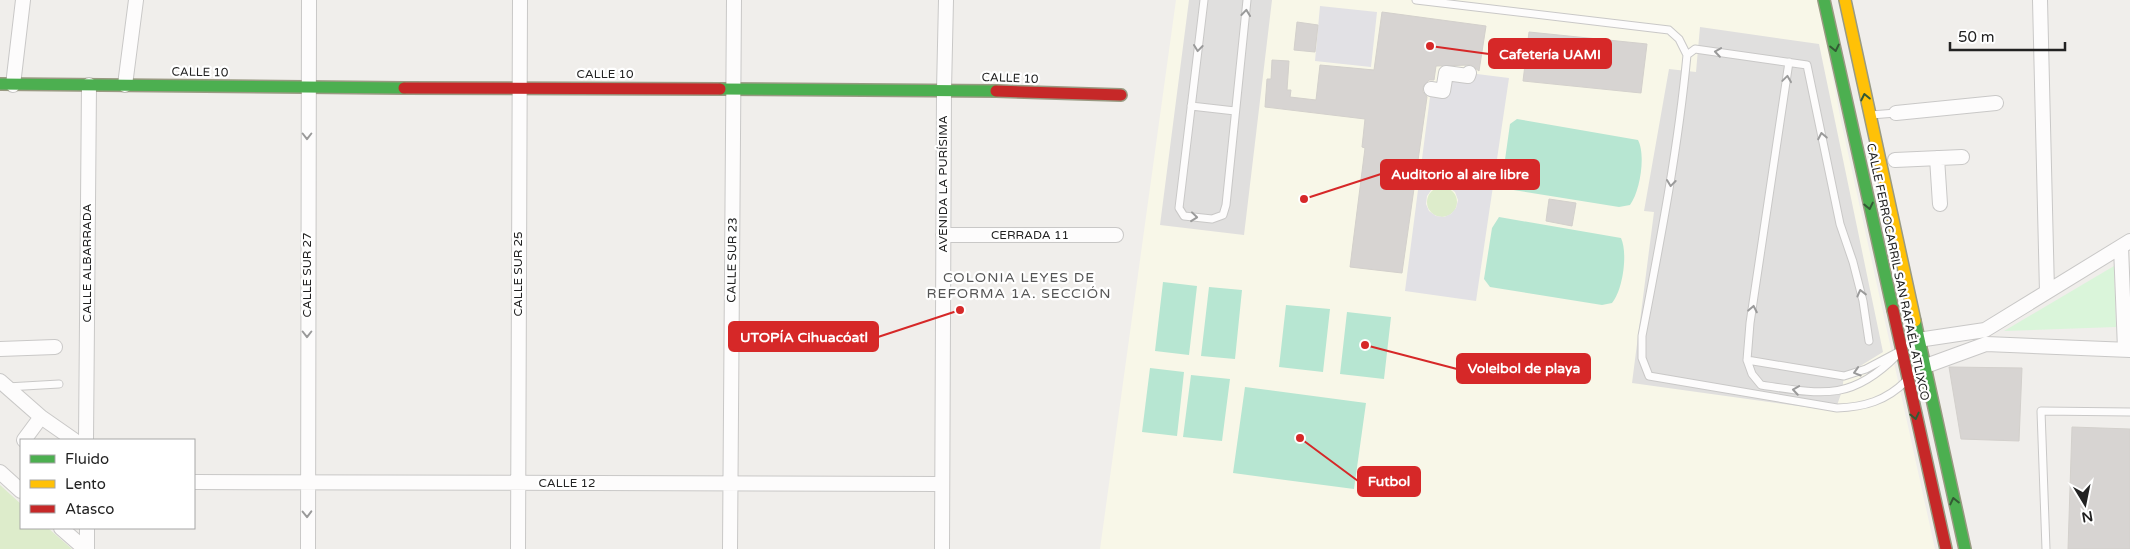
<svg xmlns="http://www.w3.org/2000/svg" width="2130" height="549" font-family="'Varela Round',sans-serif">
	<rect width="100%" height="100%" fill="#f0eeeb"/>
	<!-- education -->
	<path fill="#f8f7e8" d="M1176 0H1818L1841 121 1935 549H1100Z"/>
	<!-- grass -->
	<path fill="#ddeccb" d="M1427 202a15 15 0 1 1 30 0a15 15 0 1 1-30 0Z
		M0 485 21 504V528H48L72 549H0Z"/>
	<!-- park -->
	<path fill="#daf5da" d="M2114 266 2116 327 2004 331Z"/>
	<!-- pitch -->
	<path fill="#b7e6d2" d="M1517 119 1638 140C1646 155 1640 192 1630 205L1619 207 1507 189 1502 181 1510 124Z
		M1499 217 1621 238C1628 253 1623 290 1612 303L1602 305 1490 287 1484 279 1492 228Z
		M1163 282 1197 286 1189 355 1155 351Z
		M1209 287 1242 290 1235 359 1201 356Z
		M1286 305 1330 309 1323 372 1279 367Z
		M1347 312 1391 317 1384 379 1340 374Z
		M1150 368 1184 372 1177 436 1142 432Z
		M1191 375 1230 379 1222 441 1183 437Z
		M1245 387 1366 403 1354 489 1233 473Z"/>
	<!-- parking -->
	<path fill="#e0dfde" d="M1189 0H1272L1244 235 1160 225Z
		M1700 27 1819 44 1883 352 1844 376 1842 391 1835 411 1632 383 1654 212 1644 211 1669 69 1696 72Z"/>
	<!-- plaza -->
	<path fill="#e2e1e5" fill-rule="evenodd" d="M1320 6 1377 12 1371 67 1315 61Z
		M1446 73H1469L1509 78 1476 301 1405 291 1431 89 1443 91ZM1440 186 1448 187 1455 192 1458 200 1456 208 1451 214 1444 217 1436 216 1429 211 1426 204 1427 196 1432 189Z"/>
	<!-- building -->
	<path fill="#d7d4d2" stroke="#d3d0cc" d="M1382 12 1486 26 1479 71 1471 65 1436 66 1434 80H1429L1423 87V92L1427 97 1402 273 1350 267 1365 148 1362 147 1365 119 1265 107 1267 79H1271L1272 60 1289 61 1287 90H1291L1290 97 1316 100 1320 65 1374 70Z
		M1297 22 1318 25 1315 52 1294 50Z
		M1529 32 1647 44 1641 93 1523 81Z
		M1549 199 1576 203 1572 226 1546 221Z
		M1949 367 2022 368 2019 441 1961 439Z
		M2072 427 2130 429V549H2068Z"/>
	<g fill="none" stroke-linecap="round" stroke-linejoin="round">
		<defs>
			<path id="lane" d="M1204 0 1179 208 1184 216 1212 219 1223 215 1226 205 1247 0
				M1416 0 1669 30 1679 39 1687 55
				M1789 62 1750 323 1747 360 1844 376 1866 369 1900 351
				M1191 106 1235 111
				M1871 115 1896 113
				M1869 341 1863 301 1853 262 1840 224 1807 65 1695 49 1687 55C1678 150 1660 242 1642 336V358L1649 376 1837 408C1864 407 1886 401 1906 381
				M1747 360 1752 374 1761 385C1821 394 1851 402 1897 355
				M7 387 59 384
				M2046 549 2041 411 2130 412"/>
			<path id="street" d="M2040 0 2047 292
				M13 85 23 0
				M125 85 136 0
				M1431 89 1443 91 1446 73 1468 76 1469 73
				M1896 113 1996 103
				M1937 158 1940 204
				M1895 160 1962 157
				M943 235H1116
				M2121 247 2125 349
				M1913 343 1918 340 1985 330 2130 241
				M0 349 55 347
				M1919 371 1923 367 1986 344 2130 350
				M0 381 41 417 74 440
				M24 440 41 417
				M86 440 89 85
				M0 472 21 491
				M194 482 941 484
				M61 528 85 549
				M87 528V549
				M308 549 309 0
				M518 549 520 0
				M730 549 734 0
				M942 549 944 90 946 0"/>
			<path id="fast" d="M1824 0 1893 310
				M0 84 404 88
				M720 89 996 91
				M1915 321 1965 549"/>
			<path id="slow" d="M1845 0 1915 321"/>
			<path id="jam" d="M404 88 720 89
				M996 91 1121 95
				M1893 310 1946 549"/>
		</defs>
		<!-- lane casing -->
		<use href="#lane" stroke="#c9c8c7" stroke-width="9"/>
		<!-- street casing -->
		<use href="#street" stroke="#c9c8c7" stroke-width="16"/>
		<!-- fast casing -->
		<use href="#fast" stroke="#999a82" stroke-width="14"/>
		<!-- slow casing -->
		<use href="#slow" stroke="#999a82" stroke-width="14"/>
		<!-- jam casing -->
		<use href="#jam" stroke="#999a82" stroke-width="14"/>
		<!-- lane -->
		<use href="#lane" stroke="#fdfcfc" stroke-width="7"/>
		<!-- street -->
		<use href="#street" stroke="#fdfcfc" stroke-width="14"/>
		<!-- fast -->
		<use href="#fast" stroke="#4caf50" stroke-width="11"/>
		<!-- slow -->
		<use href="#slow" stroke="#ffc107" stroke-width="11"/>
		<!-- jam -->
		<use href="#jam" stroke="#c62828" stroke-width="11"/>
	</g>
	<!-- one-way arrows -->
	<defs><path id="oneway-chevron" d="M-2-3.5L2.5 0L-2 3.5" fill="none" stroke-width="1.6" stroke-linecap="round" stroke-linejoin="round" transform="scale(1.25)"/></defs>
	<g stroke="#9a9a9a">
		<use href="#oneway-chevron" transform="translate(1246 13) rotate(-84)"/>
		<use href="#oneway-chevron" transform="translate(1198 48) rotate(97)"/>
		<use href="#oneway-chevron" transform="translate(1718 52) rotate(-172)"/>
		<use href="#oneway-chevron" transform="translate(1787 79) rotate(-82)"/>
		<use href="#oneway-chevron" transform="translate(307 136) rotate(90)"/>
		<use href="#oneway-chevron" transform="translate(1822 136) rotate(-101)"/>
		<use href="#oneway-chevron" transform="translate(1671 183) rotate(97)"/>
		<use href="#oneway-chevron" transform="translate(1194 217) rotate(6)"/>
		<use href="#oneway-chevron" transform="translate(1861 293) rotate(-104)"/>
		<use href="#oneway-chevron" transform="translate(1753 309) rotate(-79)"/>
		<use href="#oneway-chevron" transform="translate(307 334) rotate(90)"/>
		<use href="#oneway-chevron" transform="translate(1857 372) rotate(163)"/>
		<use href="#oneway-chevron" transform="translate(1796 390) rotate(-171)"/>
		<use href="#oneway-chevron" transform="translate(307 514) rotate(89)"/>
	</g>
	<g stroke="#335a34">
		<use href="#oneway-chevron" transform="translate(1835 48) rotate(78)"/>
		<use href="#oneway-chevron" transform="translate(1865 97) rotate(-102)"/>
		<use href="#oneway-chevron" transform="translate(1869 206) rotate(78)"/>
		<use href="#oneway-chevron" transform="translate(1915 416) rotate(77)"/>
		<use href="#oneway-chevron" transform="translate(1954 501) rotate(-103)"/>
	</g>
	<g text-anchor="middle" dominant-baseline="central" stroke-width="4.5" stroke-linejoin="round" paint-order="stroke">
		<!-- street labels -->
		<g font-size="12" fill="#222" stroke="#fff">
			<text transform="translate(200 72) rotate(1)">CALLE 10</text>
			<text x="605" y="74">CALLE 10</text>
			<text transform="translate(1010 78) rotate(2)">CALLE 10</text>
			<text transform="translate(943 184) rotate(-90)">AVENIDA LA PURÍSIMA</text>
			<text x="1030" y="235">CERRADA 11</text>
			<text transform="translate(732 260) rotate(-89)">CALLE SUR 23</text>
			<text transform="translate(87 263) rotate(-90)">CALLE ALBARRADA</text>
			<text transform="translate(1898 272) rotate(78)">CALLE FERROCARRIL SAN RAFAÉL ATLIXCO</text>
			<text transform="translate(518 274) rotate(-90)">CALLE SUR 25</text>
			<text transform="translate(307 275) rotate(-90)">CALLE SUR 27</text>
			<text x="567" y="483">CALLE 12</text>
		</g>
		<!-- neighbourhood labels -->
		<g font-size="14" letter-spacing="1" fill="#555" stroke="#fff">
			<text x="1019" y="277">COLONIA LEYES DE<tspan x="1019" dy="16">REFORMA 1A. SECCIÓN</tspan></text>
		</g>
	</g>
	<!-- callouts -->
	<path fill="none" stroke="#d62828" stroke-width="2" d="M1430 46L1489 54M1304 199L1381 174M960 310L878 337M1365 345L1457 369M1300 438L1358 481"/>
	<g fill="#d62828" stroke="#fff" stroke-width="2">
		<circle cx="1430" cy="46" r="5"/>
		<circle cx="1304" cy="199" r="5"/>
		<circle cx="960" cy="310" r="5"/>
		<circle cx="1365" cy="345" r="5"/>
		<circle cx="1300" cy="438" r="5"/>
	</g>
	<g fill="#d62828" stroke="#d62828" stroke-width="2">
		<rect x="1489" y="39" width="122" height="29" rx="5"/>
		<rect x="1381" y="160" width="158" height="29" rx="5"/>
		<rect x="729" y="322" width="149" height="29" rx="5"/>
		<rect x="1457" y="354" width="133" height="29" rx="5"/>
		<rect x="1358" y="467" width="62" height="29" rx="5"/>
	</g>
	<g font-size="14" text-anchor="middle" font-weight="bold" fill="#fff">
		<text x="1550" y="59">Cafetería UAMI</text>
		<text x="1460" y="179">Auditorio al aire libre</text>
		<text x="804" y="342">UTOPÍA Cihuacóatl</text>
		<text x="1524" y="373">Voleibol de playa</text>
		<text x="1389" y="486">Futbol</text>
	</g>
	<!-- legend -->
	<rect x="20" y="439" width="175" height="90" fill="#ffffff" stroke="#a7a7a7"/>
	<rect x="30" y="455" width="25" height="8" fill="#4caf50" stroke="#a7a7a7"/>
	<text x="65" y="464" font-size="15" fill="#222222">Fluido</text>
	<rect x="30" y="480" width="25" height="8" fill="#ffc107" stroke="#a7a7a7"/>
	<text x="65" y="489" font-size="15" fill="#222222">Lento</text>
	<rect x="30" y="505" width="25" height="8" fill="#c62828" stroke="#a7a7a7"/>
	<text x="65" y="514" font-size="15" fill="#222222">Atasco</text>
	<!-- north arrow -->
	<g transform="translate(2085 504) rotate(170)" stroke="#ffffff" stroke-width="4" paint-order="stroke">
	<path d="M0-4L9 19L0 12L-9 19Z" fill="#222222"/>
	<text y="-8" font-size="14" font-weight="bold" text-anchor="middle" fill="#222222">N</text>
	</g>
	<!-- scale -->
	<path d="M1950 42v8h115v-8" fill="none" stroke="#222222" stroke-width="2.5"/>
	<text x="1958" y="42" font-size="15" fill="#222222" stroke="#ffffff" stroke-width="4" paint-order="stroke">50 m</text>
</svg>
